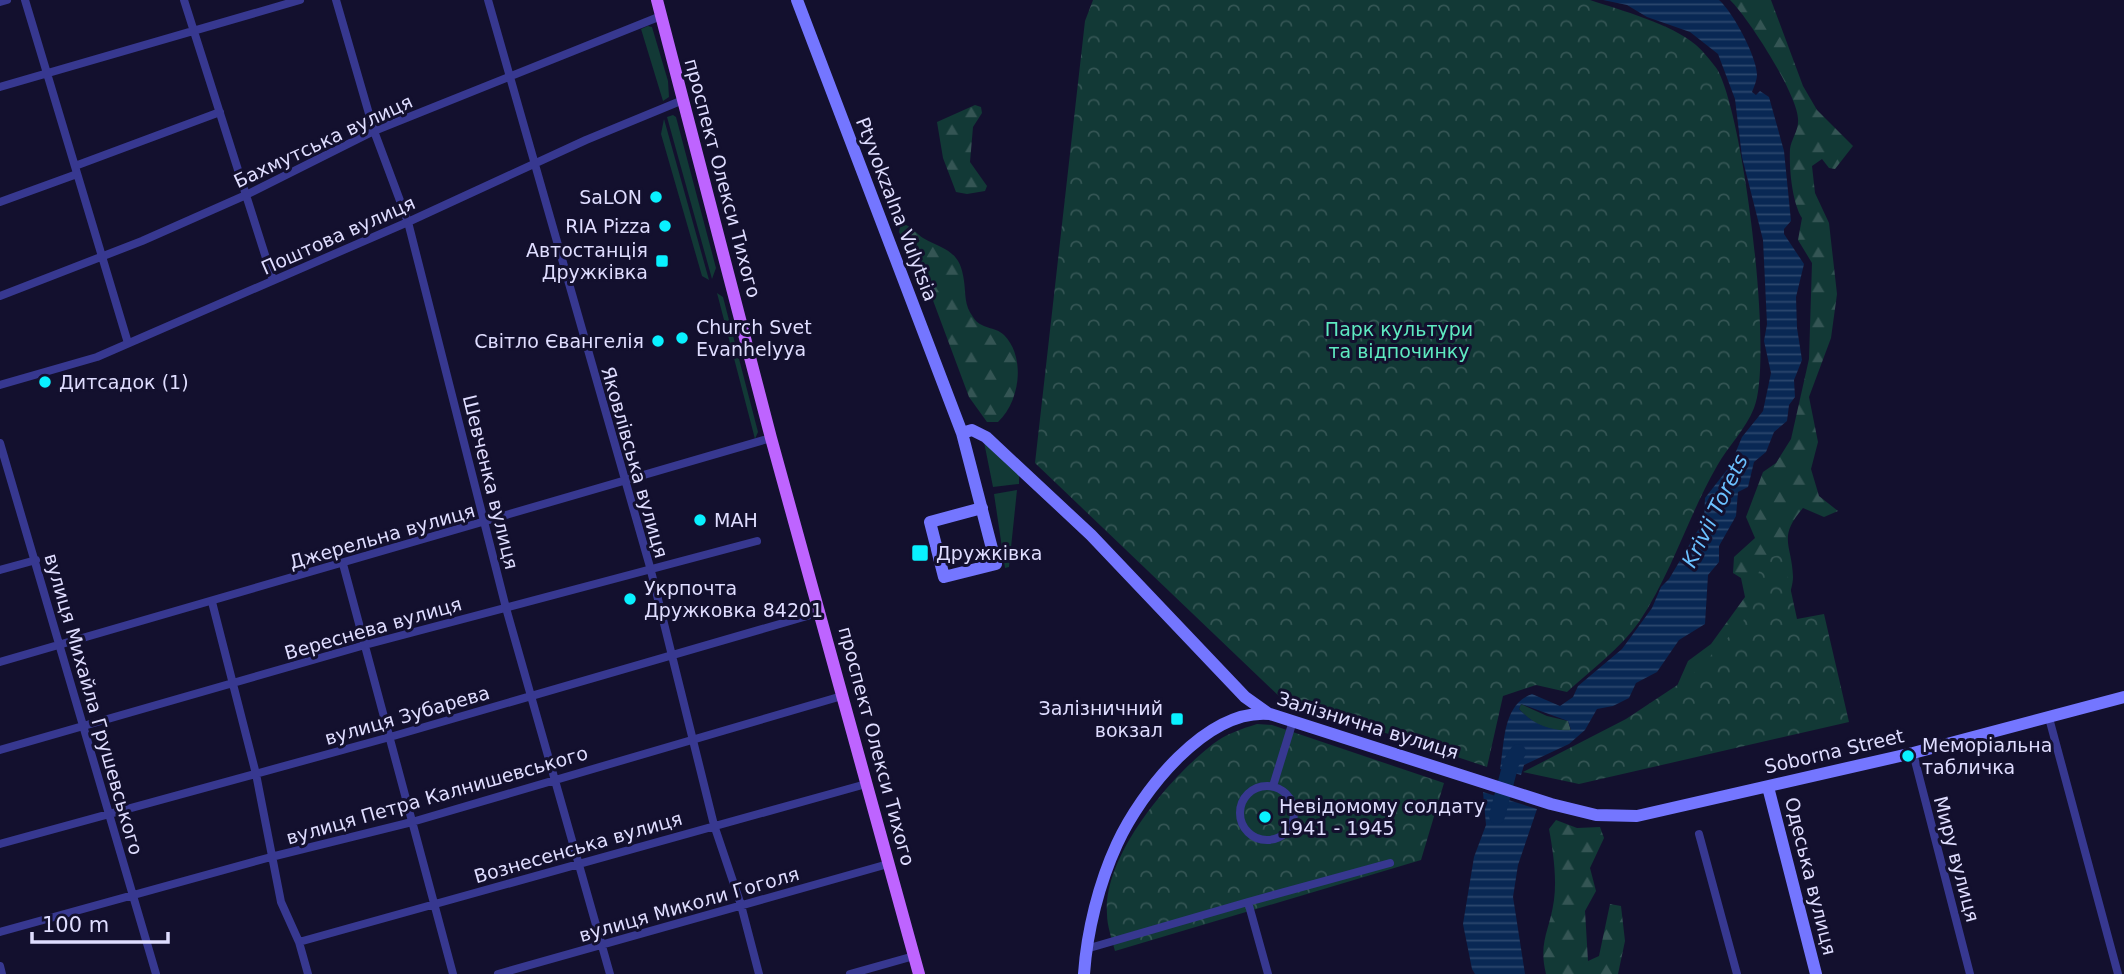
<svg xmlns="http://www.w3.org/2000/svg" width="2124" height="974" font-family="'DejaVu Sans',sans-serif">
	<defs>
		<pattern id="forest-firs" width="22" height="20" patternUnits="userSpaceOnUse" patternTransform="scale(1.75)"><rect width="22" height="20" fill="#123936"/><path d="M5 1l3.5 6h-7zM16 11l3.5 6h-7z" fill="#345554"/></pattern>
		<pattern id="park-crowns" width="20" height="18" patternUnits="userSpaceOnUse" patternTransform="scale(1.75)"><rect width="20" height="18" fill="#123936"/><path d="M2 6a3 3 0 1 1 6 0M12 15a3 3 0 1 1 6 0" fill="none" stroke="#345554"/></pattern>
		<pattern id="water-rules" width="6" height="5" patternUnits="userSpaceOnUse" patternTransform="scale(1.75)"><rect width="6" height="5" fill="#092854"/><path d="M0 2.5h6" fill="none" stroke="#2c476e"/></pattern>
	</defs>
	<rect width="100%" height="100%" fill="#13102e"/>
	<!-- grass -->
	<path fill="#123936" d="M648 26 652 27 668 81 669 97 663 101 641 29Z
		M673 115 676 117 716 268 712 279 667 117Z
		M664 119 709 280 702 276 661 134Z
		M717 293 723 297 758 432 755 439Z
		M984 442 1019 472V484L993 487Z
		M1017 490 1009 567 1005 568 994 494Z"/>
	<!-- forest -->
	<path fill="url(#forest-firs)" d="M1730 0H1771L1803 86 1817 110 1853 146 1835 169 1829 168 1822 159 1812 166 1815 193 1829 223 1837 294 1831 338 1809 397 1818 442 1811 469 1819 496 1838 511 1824 517 1803 508C1777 538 1792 544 1793 577 1793 584 1790 593 1788 600L1743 629 1706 671 1677 686 1688 661 1711 644 1745 597 1741 578 1733 573 1734 557 1755 538 1746 517 1763 472 1776 463 1791 439 1809 359 1812 263 1798 240 1802 218C1792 202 1789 168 1790 149 1791 140 1798 131 1798 122 1801 99 1748 17 1730 0Z
		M975 105 981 107 982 113 973 127 970 162 987 186 985 191 967 194 956 192 943 158 937 122Z
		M906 225C913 228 917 234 923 238 946 251 960 250 964 281 966 295 964 305 973 317 981 330 995 326 1004 335 1026 357 1020 402 998 422H987L969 397 931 295 899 232 900 227Z
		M1521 704 1547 716 1568 721 1571 731C1551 732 1532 724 1519 709Z
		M1556 820 1577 828 1600 827 1604 838 1590 868 1596 891 1585 911 1588 961 1599 956 1610 904 1621 906 1625 941 1618 974H1546C1538 942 1550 930 1554 900 1557 877 1553 851 1549 829Z"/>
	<!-- park -->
	<path fill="url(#park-crowns)" d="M1093 0H1590C1620 10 1672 24 1696 45 1703 51 1712 62 1717 69 1744 115 1774 360 1754 408 1746 429 1728 446 1717 466 1688 516 1672 573 1639 622 1621 648 1591 670 1567 692L1536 685 1503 696 1487 767 1281 698 1035 463 1085 21Z
		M1783 554 1797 619 1824 614 1849 722 1579 784 1523 772 1626 719 1691 676 1743 622 1763 559Z
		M1257 724 1272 725 1444 783 1421 860 1115 951C1112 939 1107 926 1107 914 1103 856 1169 778 1213 744 1226 734 1241 729 1257 724Z"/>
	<!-- water -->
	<path fill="url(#water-rules)" fill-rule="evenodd" d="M1603 0H1719C1733 12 1757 57 1757 75 1757 80 1754 87 1752 92L1756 95 1760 91 1769 97 1784 151 1791 221 1784 229V234L1804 264 1796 297 1797 328 1802 360 1794 380 1795 397 1789 405 1787 421 1774 432 1766 452 1754 462 1748 487 1738 492 1736 516 1719 546V562L1708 575 1705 624 1679 640 1657 672 1636 683 1629 698 1613 706 1597 709 1585 730 1569 744 1524 765 1521 775 1500 769C1505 742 1502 705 1532 694L1560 706 1573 697 1578 686 1622 649 1652 608 1661 587 1669 579 1704 520 1705 498 1730 466 1742 437 1763 411 1771 373 1764 341 1767 324 1763 240 1742 157 1735 99 1718 54 1690 32 1647 17 1627 5ZM1521 704 1568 721 1571 730C1552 732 1532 724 1519 709Z
		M1483 792 1537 809 1518 865 1513 897 1525 974H1475L1472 969 1463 924 1474 857 1486 825Z"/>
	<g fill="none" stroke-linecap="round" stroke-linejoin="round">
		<!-- river -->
		<path stroke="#092854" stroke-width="16" d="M1497 816 1511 763 1518 752"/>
		<!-- street -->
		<path stroke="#373890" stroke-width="8" d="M25 0 128 343
			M184 0 273 280
			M336 0 374 131 408 222 506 608 610 974
			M488 0 650 567 714 825 741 905 759 974
			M0 2 7 0
			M0 87 300 0
			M75 166 220 112
			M0 202 77 174
			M0 296 142 241 246 195 374 131 661 16
			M0 385 97 357 408 222 586 140 683 100
			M0 443 156 974
			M343 564 453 974
			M0 570 36 560
			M212 602 256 774 281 902 299 942 308 974
			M0 662 771 438
			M2049 718 2118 974
			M0 750 365 645 757 541
			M1913 753 1970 974
			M1240 813a27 27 0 1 1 54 0a27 27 0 1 1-54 0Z
			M1273 786 1293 721
			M1699 834 1737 974
			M0 844 390 737 821 612
			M1248 902 1390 863
			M0 932 271 857 412 822 842 696
			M299 942 866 784
			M1086 949 1248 902 1268 974
			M0 966 2 974
			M498 974 888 864
			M850 974 914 956"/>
		<!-- secondary -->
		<path stroke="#7476ff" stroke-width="12" d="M797 0 962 433
			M982 508 930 522 944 577 996 564 962 433 972 430 986 437 1091 535 1245 697 1269 714
			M1768 787 1816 974
			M1084 974C1087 931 1099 883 1117 844 1141 792 1206 708 1270 714L1551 804 1596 815 1637 816 1913 753 2124 697"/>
		<!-- primary -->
		<path stroke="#be64ff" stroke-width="12" d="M657 0 771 438 919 974"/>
	</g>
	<!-- markers -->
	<g fill="#09f1ff" stroke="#13102e" stroke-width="2.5">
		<circle cx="656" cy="197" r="7"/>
		<circle cx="665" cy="226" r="7"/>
		<rect x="655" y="254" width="14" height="14" rx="3.5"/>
		<circle cx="682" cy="338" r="7"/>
		<circle cx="658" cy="341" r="7"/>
		<circle cx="45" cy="382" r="7"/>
		<circle cx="700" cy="520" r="7"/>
		<rect x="911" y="544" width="18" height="18" rx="3.5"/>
		<circle cx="630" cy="599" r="7"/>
		<rect x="1170" y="712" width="14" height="14" rx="3.5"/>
		<circle cx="1908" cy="756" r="7"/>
		<circle cx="1265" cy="817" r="7"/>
	</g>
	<g text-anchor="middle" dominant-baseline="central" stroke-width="6" stroke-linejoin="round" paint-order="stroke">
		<!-- street labels -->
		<g font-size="19" fill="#dfddff" stroke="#13102e">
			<text transform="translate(323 141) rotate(-25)">Бахмутська вулиця</text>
			<text transform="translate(723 178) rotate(75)">проспект Олекси Тихого</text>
			<text transform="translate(897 209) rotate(69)">Ptyvokzalna Vulytsia</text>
			<text transform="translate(338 235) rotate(-24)">Поштова вулиця</text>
			<text transform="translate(635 462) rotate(74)">Яковлівська вулиця</text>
			<text transform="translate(491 482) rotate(76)">Шевченка вулиця</text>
			<text transform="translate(382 536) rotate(-16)">Джерельна вулиця</text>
			<text transform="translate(373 628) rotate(-16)">Вереснева вулиця</text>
			<text transform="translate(94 704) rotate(74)">вулиця Михайла Грушевського</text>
			<text transform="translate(407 715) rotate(-16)">вулиця Зубарева</text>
			<text transform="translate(1368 725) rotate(17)">Залізнична вулиця</text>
			<text transform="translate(877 746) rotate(75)">проспект Олекси Тихого</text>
			<text transform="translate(1834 751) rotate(-13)">Soborna Street</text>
			<text transform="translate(437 795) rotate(-16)">вулиця Петра Калнишевського</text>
			<text transform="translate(578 847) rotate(-16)">Вознесенська вулиця</text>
			<text transform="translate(1957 859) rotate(75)">Миру вулиця</text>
			<text transform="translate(1811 876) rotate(76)">Одеська вулиця</text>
			<text transform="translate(689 904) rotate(-16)">вулиця Миколи Гоголя</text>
		</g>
		<!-- poi labels -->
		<g font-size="19" fill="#dfddff" stroke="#13102e" text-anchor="start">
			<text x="642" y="197" text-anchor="end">SaLON</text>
			<text x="651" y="226" text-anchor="end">RIA Pizza</text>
			<text x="648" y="250" text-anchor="end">Автостанція<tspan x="648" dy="22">Дружківка</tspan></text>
			<text x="696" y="327">Church Svet<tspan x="696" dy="22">Evanhelyya</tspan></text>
			<text x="644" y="341" text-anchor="end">Світло Євангелія</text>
			<text x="59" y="382">Дитсадок (1)</text>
			<text x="714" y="520">МАН</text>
			<text x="936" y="553">Дружківка</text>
			<text x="644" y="588">Укрпочта<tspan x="644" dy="22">Дружковка 84201</tspan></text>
			<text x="1163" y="708" text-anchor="end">Залізничний<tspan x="1163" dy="22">вокзал</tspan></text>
			<text x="1922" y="745">Меморіальна<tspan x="1922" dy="22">табличка</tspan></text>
			<text x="1279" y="806">Невідомому солдату<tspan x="1279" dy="22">1941 - 1945</tspan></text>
		</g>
		<!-- park labels -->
		<g font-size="19" fill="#5eeac1" stroke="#13102e">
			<text x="1399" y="329">Парк культури<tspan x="1399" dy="22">та відпочинку</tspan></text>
		</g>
		<!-- water labels -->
		<g font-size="21" font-style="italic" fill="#6bc1ff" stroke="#13102e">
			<text transform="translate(1715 511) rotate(-64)">Krivii Torets</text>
		</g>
	</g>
	<!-- scale -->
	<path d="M32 932v10h136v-10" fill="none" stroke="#dfddff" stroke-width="3.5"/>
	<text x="42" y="932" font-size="21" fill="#dfddff" stroke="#13102e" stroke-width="5" paint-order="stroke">100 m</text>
</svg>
